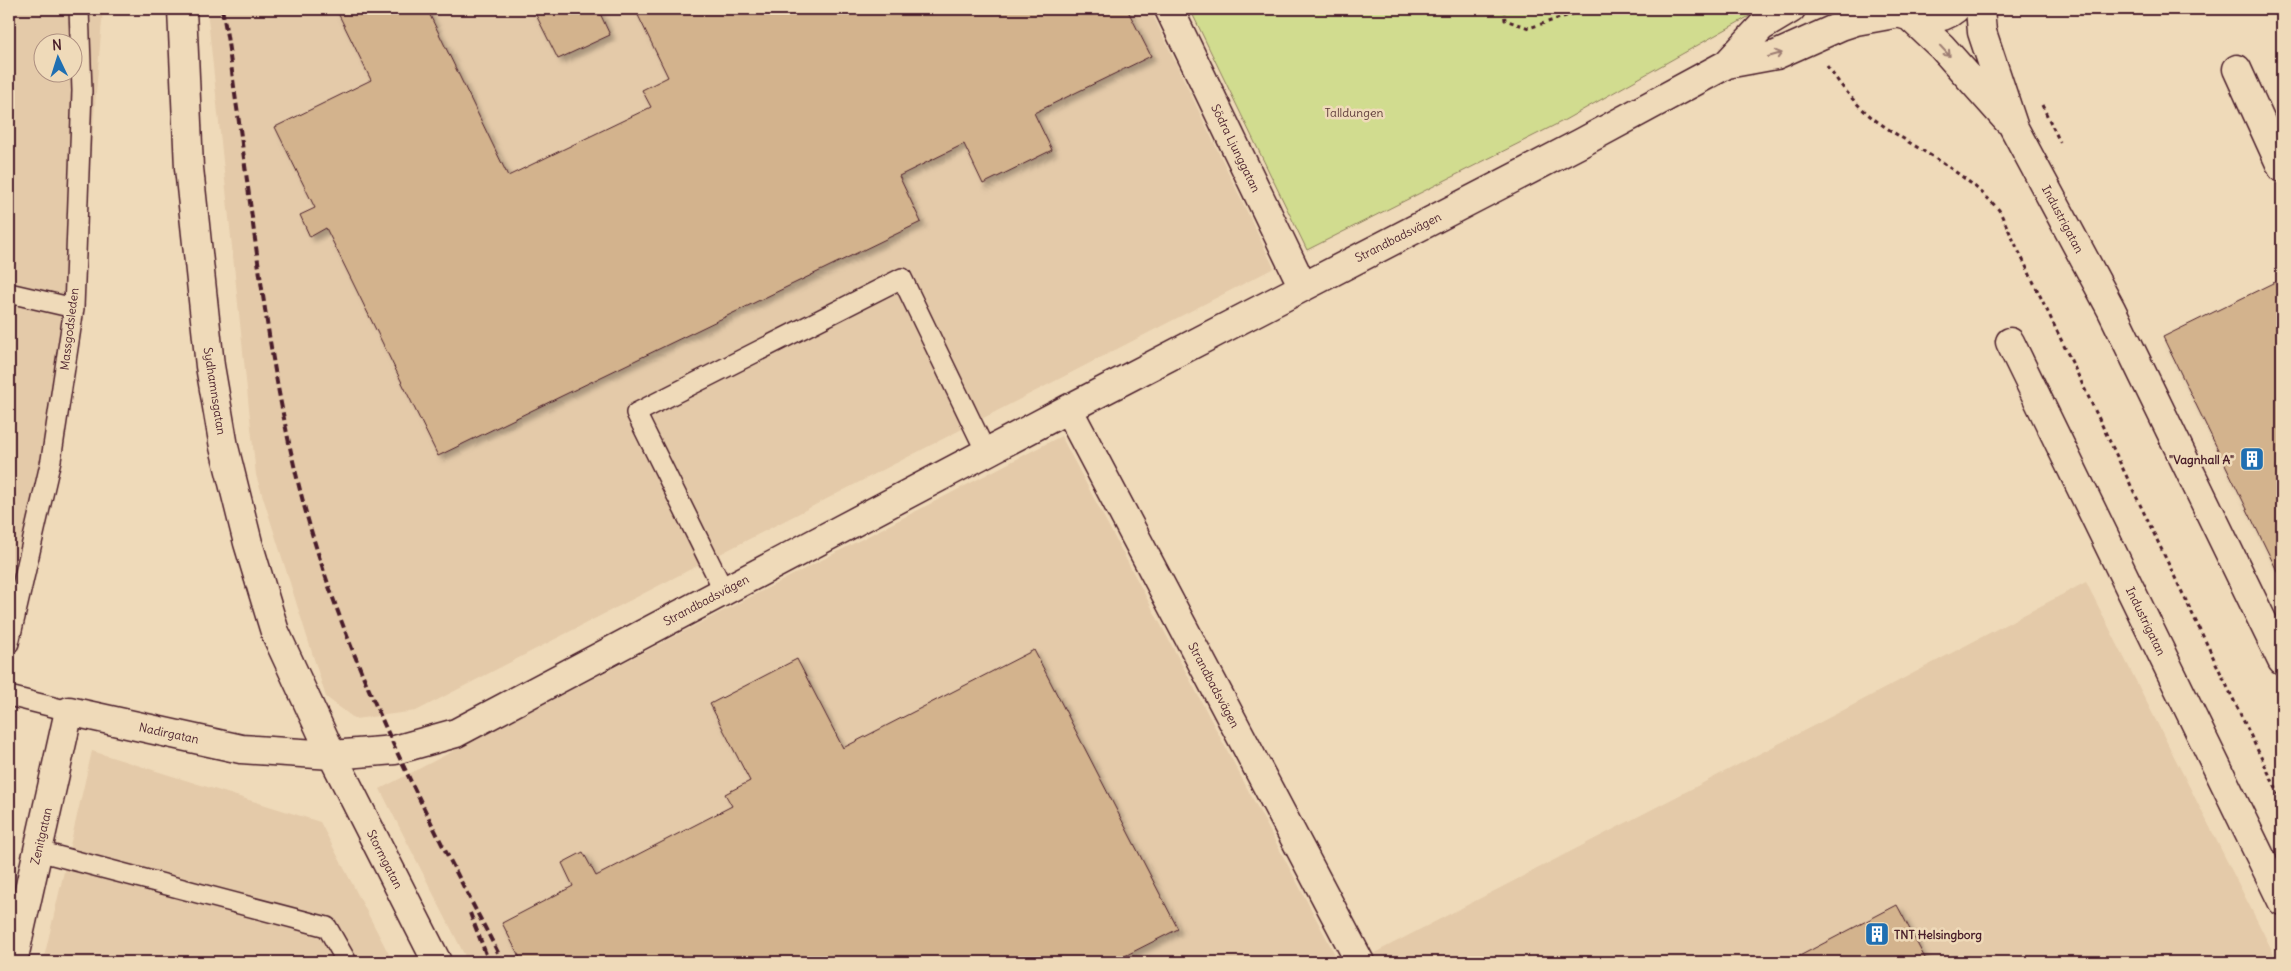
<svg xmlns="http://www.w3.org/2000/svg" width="2291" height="971" font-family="Delius,sans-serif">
	<defs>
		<filter id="shadow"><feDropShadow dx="4.5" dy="4.5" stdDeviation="2.5" flood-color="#0004"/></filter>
	</defs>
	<rect width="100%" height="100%" fill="#efdab9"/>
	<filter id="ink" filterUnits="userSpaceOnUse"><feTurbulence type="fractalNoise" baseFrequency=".02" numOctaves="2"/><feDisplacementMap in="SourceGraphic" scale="10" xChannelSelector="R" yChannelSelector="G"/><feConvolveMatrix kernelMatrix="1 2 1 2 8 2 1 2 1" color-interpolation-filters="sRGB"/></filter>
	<g filter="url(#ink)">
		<!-- built -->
		<path fill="#e4caa9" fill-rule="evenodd" d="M9 9H103L89 177 74 301 9 613ZM42 42H72V72H42Z
			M207 9H1150L1274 268 416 711 355 719 326 697 256 475Z
			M1061 436 1339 962H468L380 789Z
			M2086 582 2278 962H1357L1838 713Z
			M92 751 320 822 393 962H43Z"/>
		<!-- green -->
		<path fill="#d1dc8f" stroke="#8e7e5d" d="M1190 9H1762L1563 121 1307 250Z"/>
		<!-- building -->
		<path fill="#d3b38d" stroke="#4a1f2b" filter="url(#shadow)" d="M336 9H427L508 176 651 107 642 90 668 77 635 9H1127L1151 56 1034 113 1052 150 983 184 964 144 899 176 921 222 438 456 326 228 310 237 300 215 315 208 275 127 371 80Z
			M533 9H598L610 35 558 59Z
			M2279 280 2282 287V581L2163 337Z
			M1034 650 1178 929 1113 962H522L502 923 573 886 562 863 583 852 596 876 732 806 725 794 750 781 710 704 797 659 843 748Z
			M1897 905 1927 962H1788Z"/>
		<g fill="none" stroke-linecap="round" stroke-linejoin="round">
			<defs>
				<path id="service" d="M9 293 74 308
					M724 591 636 413 902 278 986 452
					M9 643 51 460 74 308 82 91 79 9
					M9 696 69 711
					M38 851 327 927 347 962"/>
				<path id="minor" d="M182 9 189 168 210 366 224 447 248 543 275 632 332 755 437 962
					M1169 9 1303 287
					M1727 64 1776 55 1841 26 1856 21 1900 13
					M2237 69 2282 168
					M2010 342 2282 901
					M1068 409 1360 962
					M13 962 69 711 241 749 332 755 395 750 456 733 1068 409 1581 143 1727 64 1761 27 1791 9"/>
				<path id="tertiary" d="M1980 9 1982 32 2014 128 2111 309 2282 661
					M1901 14C1918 20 1941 21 1955 9
					M1910 17 1942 47 2007 120"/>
			</defs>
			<!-- service casing -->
			<use href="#service" stroke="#4a1f2b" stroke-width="22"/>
			<!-- minor casing -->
			<use href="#minor" stroke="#4a1f2b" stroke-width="31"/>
			<!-- tertiary casing -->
			<use href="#tertiary" stroke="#4a1f2b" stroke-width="31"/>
			<!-- path -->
			<path stroke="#4a1f2b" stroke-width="3" stroke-dasharray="4 4" stroke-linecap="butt" d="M1504 9 1505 20 1529 28 1588 9
				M1827 66C1842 87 1857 107 1878 122 1922 153 1961 168 1999 210L2282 801
				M2042 105 2060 142"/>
			<!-- service -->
			<use href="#service" stroke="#efdab9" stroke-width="19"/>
			<!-- minor -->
			<use href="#minor" stroke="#efdab9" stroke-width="28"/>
			<!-- tertiary -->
			<use href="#tertiary" stroke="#efdab9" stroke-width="28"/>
			<!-- rail -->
			<path stroke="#4a1f2b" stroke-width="4" stroke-dasharray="8 4" stroke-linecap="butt" d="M222 9C229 42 232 75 237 108 255 233 268 359 298 482 340 653 422 807 503 962
				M470 913 489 962"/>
		</g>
		<!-- one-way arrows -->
		<defs><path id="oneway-shaft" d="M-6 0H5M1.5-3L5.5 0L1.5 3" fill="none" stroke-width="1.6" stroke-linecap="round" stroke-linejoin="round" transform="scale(1.25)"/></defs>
		<g stroke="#9c7c72">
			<use href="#oneway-shaft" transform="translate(1945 51) rotate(47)"/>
			<use href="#oneway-shaft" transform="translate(1775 55) rotate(-16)"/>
		</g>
	</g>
	<!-- icons -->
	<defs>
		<symbol id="building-square" viewBox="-11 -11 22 22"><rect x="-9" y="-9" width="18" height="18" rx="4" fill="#1f6fb2" stroke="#efdab9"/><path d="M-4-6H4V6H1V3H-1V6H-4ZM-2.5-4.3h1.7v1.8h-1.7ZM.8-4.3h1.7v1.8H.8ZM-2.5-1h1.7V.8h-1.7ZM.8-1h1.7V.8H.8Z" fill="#fff"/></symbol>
	</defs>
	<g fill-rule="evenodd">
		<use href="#building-square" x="2238" y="445" width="28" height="28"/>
		<use href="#building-square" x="1863" y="920" width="28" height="28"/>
	</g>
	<g text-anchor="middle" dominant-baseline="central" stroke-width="5" stroke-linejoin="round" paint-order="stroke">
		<!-- park labels -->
		<g font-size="12" fill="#5e3b3a" stroke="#efdab9">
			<text x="1354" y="112">Talldungen</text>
		</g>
		<!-- street labels -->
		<g font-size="12" fill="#4a1f2b" stroke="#efdab9">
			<text transform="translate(1236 148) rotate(64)">Södra Ljunggatan</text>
			<text transform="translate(2063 219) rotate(62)">Industrigatan</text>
			<text transform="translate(1398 237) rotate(-27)">Strandbadsvägen</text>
			<text transform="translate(69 329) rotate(-83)">Massgodsleden</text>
			<text transform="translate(215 391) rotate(81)">Sydhamnsgatan</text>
			<text transform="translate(706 600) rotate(-28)">Strandbadsvägen</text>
			<text transform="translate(2146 621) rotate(64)">Industrigatan</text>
			<text transform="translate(1214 685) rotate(62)">Strandbadsvägen</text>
			<text transform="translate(169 733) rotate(12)">Nadirgatan</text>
			<text transform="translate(41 836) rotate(-77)">Zenitgatan</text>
			<text transform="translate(385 859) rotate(63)">Stormgatan</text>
		</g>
		<!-- poi labels -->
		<g font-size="12" font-weight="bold" fill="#4a1f2b" stroke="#efdab9" text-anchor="end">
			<text x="2234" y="459">"Vagnhall A"</text>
			<text x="1894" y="934" text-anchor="start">TNT Helsingborg</text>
		</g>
	</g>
	<!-- margin -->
	<rect width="2291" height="971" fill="none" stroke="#efdab9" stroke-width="30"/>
	<rect x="15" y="15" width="2261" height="941" fill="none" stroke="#4a1f2b" stroke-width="2" filter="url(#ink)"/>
	<!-- north arrow -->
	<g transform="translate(58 58) rotate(356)"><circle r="24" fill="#efdab9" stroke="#ad8f80"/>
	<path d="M0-4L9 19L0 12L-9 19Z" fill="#1f6fb2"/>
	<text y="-8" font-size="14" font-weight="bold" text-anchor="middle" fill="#4a1f2b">N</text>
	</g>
</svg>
